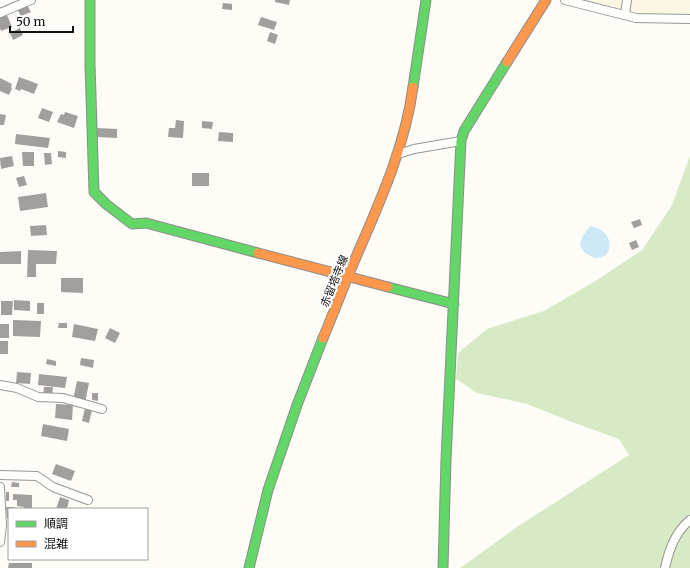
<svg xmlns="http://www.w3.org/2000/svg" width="690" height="568" font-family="Merriweather,'Noto Sans JP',serif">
	<rect width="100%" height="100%" fill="#fdfcf7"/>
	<!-- farmland -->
	<path fill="#f9f7e4" d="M587 0H690V16L640 13Z"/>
	<!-- forest -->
	<path fill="#d8eac5" d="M690 156V568H460L517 527 629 455 619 439 572 422 527 404 477 393 456 379 458 353 487 329 544 311 594 282 642 250 672 205Z"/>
	<!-- water -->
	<path fill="#cde8f7" d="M590 226C602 228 612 236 609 249 608 252 607 255 604 256 601 258 597 258 594 258L584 252 580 245 582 237Z"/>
	<!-- building -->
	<path fill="#a19f9c" d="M275 0H290L289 5 275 2Z
		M223 3 232 4V10L222 9Z
		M27 5 31 12 21 16 17 9Z
		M7 15 12 27 1 31 0 28V18Z
		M261 17 277 22 274 30 258 25Z
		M20 28 23 35 13 40 10 33Z
		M270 32 278 35 275 44 267 41Z
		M19 77 38 84 34 94 21 89 20 91 15 89Z
		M0 78 12 84 11 87 12 88 9 95 0 91Z
		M42 108 53 112 49 122 38 118Z
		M65 112 78 116 74 128 57 122 61 114 64 115Z
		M0 114 6 115 4 125H0Z
		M176 120 184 121 183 138 168 137 169 128H175Z
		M202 121 213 122 212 129 202 128Z
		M97 128 117 129V138L97 137Z
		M219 132 233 133V142L218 141Z
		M16 134 50 138 48 148 15 144Z
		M58 151 66 152V158L58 157Z
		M22 152H34V166H23Z
		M44 153H51L52 164 45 165Z
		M12 156 14 166 1 169 0 158Z
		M192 173H209V186H192Z
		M24 176 27 185 19 187 16 178Z
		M46 193 48 207 20 211 18 197Z
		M640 219 642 225 634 228 631 222Z
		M46 225 47 235 31 236 30 226Z
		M636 240 639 247 632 250 629 243Z
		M28 250 57 251 56 264H36V277H27Z
		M21 251V264H0V252Z
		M61 278H83V293L61 292Z
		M14 300 30 301V311L14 310Z
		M1 301H13L12 315H1Z
		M37 303H44V314H37Z
		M13 320 41 321 40 337 13 336Z
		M59 323H67V328H58Z
		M0 324H9V338H0Z
		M74 324 98 329 95 341 72 337Z
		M110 328 120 333 115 343 105 338Z
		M0 341H8V354H0Z
		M81 358 94 360 93 368 80 365Z
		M47 359 56 361V366L46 364Z
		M17 372 31 373 30 384 16 383Z
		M39 374 67 377 65 388 38 385Z
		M77 381 89 383 85 403 73 400Z
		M44 387H53L52 397H43Z
		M92 393H98V401L92 400Z
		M56 404 73 405 72 420 55 418Z
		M85 408 92 410 89 423 82 421Z
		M43 424 69 429 67 441 41 436Z
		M56 464 75 471 71 481 52 474Z
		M12 482 19 483V487H11Z
		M6 492H9V501H6Z
		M13 494 32 495V509H24V507L17 506V500H13Z
		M60 497 69 500 67 509H56Z
		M6 507H14V509H9V518H7Z
		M9 563H32V568H8Z"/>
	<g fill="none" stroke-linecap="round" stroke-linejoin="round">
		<defs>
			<path id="street" d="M565 0 636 18 690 19
				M0 13 31 0
				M625 15 627 0
				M398 154 414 149 461 141
				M0 385 17 388 38 397 63 398 102 409
				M0 475 37 476 53 487 88 500
				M0 487 2 525 0 542
				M665 568C669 550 675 532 690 520"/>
			<path id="fast" d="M90 0V64L94 192 106 204 132 224 146 223 258 253
				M413 87 426 0
				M388 287 454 304
				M249 568 268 490 297 405 323 338
				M443 568 446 460 461 141 464 131 507 62"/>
			<path id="slow" d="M507 62 546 0
				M258 253 388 287
				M323 338C332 317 340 296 348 276 374 214 404 154 413 87"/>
		</defs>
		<!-- street casing -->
		<use href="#street" stroke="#979795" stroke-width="10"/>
		<!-- fast casing -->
		<use href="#fast" stroke="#8e8d8b" stroke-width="11"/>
		<!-- slow casing -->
		<use href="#slow" stroke="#8e8d8b" stroke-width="11"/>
		<!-- street -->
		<use href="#street" stroke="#fffffe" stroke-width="8"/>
		<!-- fast -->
		<use href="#fast" stroke="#63d668" stroke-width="9"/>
		<!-- slow -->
		<use href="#slow" stroke="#ff974d" stroke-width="9"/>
	</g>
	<g text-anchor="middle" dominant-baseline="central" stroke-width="4" stroke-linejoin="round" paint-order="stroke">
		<!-- street labels -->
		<g font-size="11" fill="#111" stroke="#fff">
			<text transform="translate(334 281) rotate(-68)">赤留塔寺線</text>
		</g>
	</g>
	<!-- legend -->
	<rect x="8" y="508" width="140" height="52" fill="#ffffff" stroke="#a0a0a0"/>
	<rect x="16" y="521" width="20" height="6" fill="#63d668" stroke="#a0a0a0"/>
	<text x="44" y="528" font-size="12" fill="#111111">順調</text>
	<rect x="16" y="541" width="20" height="6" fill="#ff974d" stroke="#a0a0a0"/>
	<text x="44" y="548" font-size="12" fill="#111111">混雑</text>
	<!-- scale -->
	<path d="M10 26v6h63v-6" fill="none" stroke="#111111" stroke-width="2"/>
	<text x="16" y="26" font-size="12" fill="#111111" stroke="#ffffff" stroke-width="3" paint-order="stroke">50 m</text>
</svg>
